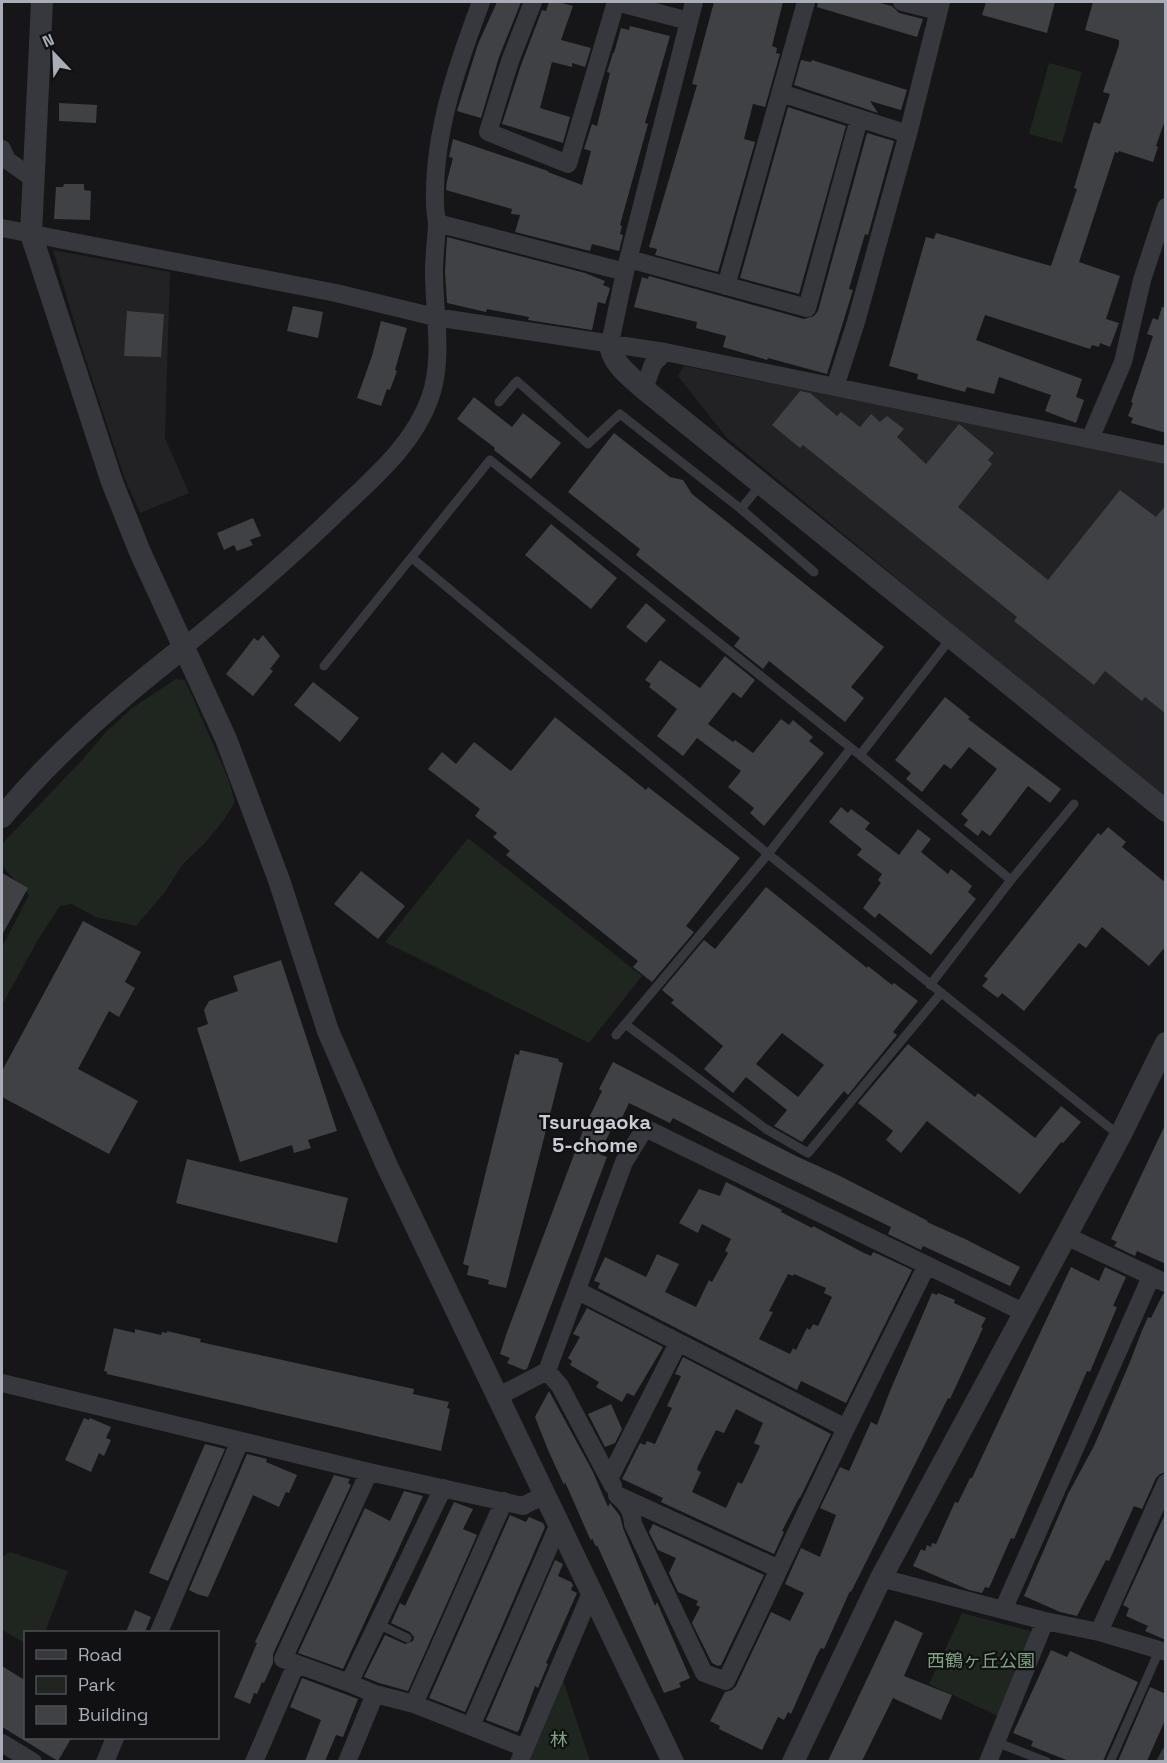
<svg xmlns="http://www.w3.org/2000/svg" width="1167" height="1763" font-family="'Space Grotesk','Noto Sans JP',sans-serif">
	<rect width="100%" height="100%" fill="#161618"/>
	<!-- built -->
	<path fill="#222225" d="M53 250 170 272 165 438 189 493 140 513 124 477 80 342Z
		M684 366 1165 462V797L1097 744 726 437 678 376Z"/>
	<!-- green -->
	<path fill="#1e261f" d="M1049 63 1082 72 1062 143 1029 134Z
		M176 679 185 680 228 778 235 802 223 821 205 843 182 865 165 892 136 926 95 917 72 904 60 906 39 938 2 1005V947L29 895 2 866V844L82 760 106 732 132 708Z
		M468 838 642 976 589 1043 385 942Z
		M10 1552 68 1571 45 1632H26L25 1643 2 1630V1557Z
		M962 1613 1030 1631 1033 1636 998 1716 929 1684Z
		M562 1677 590 1761H525Z"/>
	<!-- building -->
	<path fill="#404145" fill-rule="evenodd" d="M497 2H521L499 57 481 118 457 111 478 44Z
		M549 2H558L573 6 561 40 591 48 585 67 572 63V67L552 62 540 108 570 117 563 143 502 124 521 65 542 10 546 11Z
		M714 2H783L772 46 777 48 776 53 780 54 765 107 753 104 744 139 755 142 718 272 655 255 657 249 649 247 697 85 692 84Z
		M818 2H876L892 6 899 13 923 19 917 37 817 7Z
		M986 2H1055L1047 33 982 15Z
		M1093 2H1166V117L1156 146 1158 147 1153 162 1119 151 1118 153 1115 152 1079 262 1120 276 1106 319 1119 323 1110 347 1100 343 1099 347 1092 345 1090 349 985 315 976 340 1082 379 1076 397 1084 400 1076 423 1045 411 1051 395 999 377 994 394 967 387 965 392 917 379 918 374 889 366 926 237 934 239 936 233 1051 266 1077 189 1074 188 1094 122 1100 124 1110 94 1103 92 1119 45V40L1085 30Z
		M630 26 670 36 645 123 648 124 620 225 622 226 620 234 623 235 619 251 592 244 590 251 515 232 520 215 511 214 512 209 446 190 447 181 453 158 449 157 453 139 548 171V172L582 185 591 151 584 149 592 124 597 126 610 73 607 72 613 53H614L621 28 629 30Z
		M801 60 811 62 812 60 907 90 901 110 870 101 878 113 794 85Z
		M59 103 97 105 96 123 59 121Z
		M788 107 846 126 799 294 740 278Z
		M867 133 894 141 868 235 865 234 849 289 853 290 827 374 768 358 767 360 723 347 726 336 696 328 697 322 634 307 642 277 648 279 649 276 804 319 814 316 818 311Z
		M64 184H84V190L91 191 90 220 54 219 56 187H63Z
		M447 237 585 273 605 281 603 285 610 288 609 292 605 304 598 302 592 330 528 320 529 317 487 309 486 312 447 303 445 272Z
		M293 306 323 312 318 338 287 331Z
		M1162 307H1166V433L1131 423 1133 418 1128 416 1133 403 1131 402 1153 336 1147 334 1153 318 1158 320Z
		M127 311 164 314 161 357 124 356Z
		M381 321 407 328 395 370 397 371 390 390 387 389 381 406 357 398 372 356Z
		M800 391 810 393 837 416 841 412 860 427 871 414 880 422 887 416 904 429 897 437 926 464 959 424 994 453 988 460 992 464 958 507 1048 580 1120 490 1156 517 1166 505V714L1145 697 1142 701 1105 671 1094 685 1014 621 1017 617 803 445 800 448 772 425Z
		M474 397 512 427 523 413 561 443 531 479 494 450 495 448 457 419Z
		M614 433 670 477 683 480 692 494 884 647 851 687 864 698 845 722 769 661 763 669 734 646 740 638 636 555 640 549 568 492Z
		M253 518 261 536 250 540 253 545 237 551 234 545 224 550 217 533Z
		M551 524 617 578 591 609 525 555Z
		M646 603 666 620 646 643 626 627Z
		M263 635 280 656 270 669 273 671 253 696 226 674 254 638 258 641Z
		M725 656 755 680 741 698 733 692 708 724 733 742 735 740 753 753 781 719 789 725 793 720 813 737 809 741 824 753 764 826 750 813 754 808 728 787 741 771 697 738 683 756 657 736 677 709 649 687 651 684 645 680 660 660 700 688Z
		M313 682 359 718 340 742 294 705Z
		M945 697 970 717 968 719 1061 789 1050 803 1028 786 990 836 982 830 978 836 964 825 968 820 961 814 997 769 969 747 951 769 944 764 922 792 906 779 911 773 895 760Z
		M555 717 646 790 648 787 740 858 686 926 694 932 652 982 633 967 638 961 506 855 510 851 493 837 497 833 475 816 480 809 428 769 442 752 456 764 474 742 511 771Z
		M841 807 848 813 851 809 870 823 865 829 899 855 918 829 931 839 921 852 948 874 951 869 972 886 968 892 976 899 931 955 879 913 875 918 863 908 881 883 878 880 882 874 857 855 862 849 829 822Z
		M1108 827 1126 842 1122 847 1166 883V946L1149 966 1102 927 1086 948 1079 943 1024 1011 1002 993 998 998 982 986 988 979 984 976 1098 833 1101 835Z
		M361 871 405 906 378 939 334 904Z
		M2 873 28 888 2 935Z
		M766 887 867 968 868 966 892 985 894 983 918 1001 893 1032 897 1035 848 1095 844 1091 802 1142 774 1126 787 1110 746 1077 733 1093 704 1069 723 1046 671 1003 674 1000 662 990 704 940 715 949ZM782 1033 824 1065 798 1097 756 1064Z
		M83 921 141 952 125 982 135 988 119 1017 109 1011 78 1069 138 1101 109 1154 2 1097V1071Z
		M281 960 337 1131 308 1140 311 1148 294 1153 292 1145 240 1162 197 1028 208 1024 204 1010 209 1001 238 991 233 976Z
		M908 1044 975 1097 978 1093 1035 1138 1061 1106 1081 1122 1063 1143 1061 1142 1020 1194 927 1121 901 1153 886 1140 893 1131 858 1103Z
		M520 1050 559 1059 558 1061 563 1063 506 1288 488 1284 489 1280 467 1275 469 1266 463 1264 515 1054 519 1055Z
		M613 1062 796 1156 838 1175 928 1221 927 1222 965 1239 1020 1267 1010 1286 923 1246 921 1250 888 1234 891 1227 768 1168 673 1118 670 1123 629 1103 618 1126 614 1124 599 1154 607 1157 527 1369 524 1370 507 1363 510 1358 500 1354 506 1335 584 1128 602 1091 599 1089Z
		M1166 1123V1264L1137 1251 1135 1256 1114 1246 1117 1242 1111 1239Z
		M187 1159 348 1198 337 1243 176 1203Z
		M726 1182 782 1210 781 1212 812 1228 813 1226 864 1253 871 1256 873 1252 878 1254 912 1270 846 1403 801 1381 797 1390 598 1288 600 1283 594 1281 605 1257 646 1277 657 1254 679 1264 665 1292 696 1307 709 1280 712 1282 728 1253 725 1251 731 1239 702 1224 698 1233 679 1223 699 1189 720 1196ZM788 1274 793 1276 794 1274 826 1288 824 1293 832 1297 818 1326 813 1324 810 1330 807 1328 796 1350 793 1348 790 1354 759 1339 773 1312 769 1311Z
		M1071 1267 1099 1281 1105 1267 1126 1277 1113 1306 1117 1307 1090 1372 1087 1371 1014 1539 1011 1538 989 1588 985 1587 982 1593 969 1590 913 1566 921 1549 925 1551 927 1545 931 1547 932 1543 936 1544 955 1502 958 1503 970 1478H972Z
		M932 1293 937 1295 938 1293 955 1300 954 1303 986 1318 981 1327 983 1328 950 1399 948 1398 851 1592 850 1591 824 1649 821 1648 817 1655 791 1714 788 1712 784 1720 778 1717 762 1750 719 1729 720 1726 710 1721 725 1692 732 1690 736 1686 771 1612 790 1621 804 1593 785 1584 801 1548 820 1557 836 1515 820 1508 840 1467 849 1471 871 1422 877 1425 890 1391Z
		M1163 1294H1166V1472L1160 1474 1156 1478 1142 1509 1134 1506 1109 1561 1106 1560 1077 1616 1060 1612 1024 1596 1068 1494 1094 1446 1130 1362 1141 1333 1148 1317 1151 1318Z
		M587 1308 663 1347 634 1396 627 1393 622 1402 596 1387 599 1382 570 1365 572 1361 568 1358 580 1337 573 1334Z
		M114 1328 135 1333V1329L161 1335 162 1332 167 1333V1331L201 1339 200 1342 414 1389 413 1394 449 1402 447 1408 450 1409 441 1451 107 1374V1372L104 1371Z
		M683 1357 831 1434 800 1498H799L782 1531 784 1532 774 1554 663 1503 661 1502 663 1498 622 1479 640 1443 645 1445 647 1441 655 1444 672 1408 667 1406 681 1376 675 1374ZM736 1409 763 1423 754 1443 760 1446 742 1484 738 1482 726 1508 692 1492 701 1472 697 1470 698 1466 716 1430 724 1433Z
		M549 1391 593 1472 608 1507 610 1503 620 1516 623 1528 655 1606 657 1602 690 1678 679 1683 681 1687 664 1693 597 1545 596 1547 592 1538 591 1541 565 1482 564 1485 548 1450 535 1417Z
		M611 1404 622 1429 615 1443 605 1447 588 1414Z
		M84 1418 89 1420 90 1418 111 1427 106 1438 111 1440 104 1456 99 1453 91 1472 65 1460Z
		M205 1444 225 1449 168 1581 149 1573Z
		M247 1454 267 1459 266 1462 297 1475 289 1493 286 1492 279 1507 253 1495 208 1597 197 1594 189 1590Z
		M334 1475 350 1479 348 1483 351 1485 273 1654V1663L264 1683 262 1682 257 1694 254 1693 250 1704 234 1697 257 1643 255 1642Z
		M404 1491 423 1496 343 1669 298 1653 365 1508 390 1521Z
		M454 1502 473 1509 463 1529 477 1535 408 1691 379 1683 364 1677 385 1635 405 1644 413 1641 414 1637 410 1632 391 1623 400 1603 405 1606Z
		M1166 1512V1640L1145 1631 1148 1626 1126 1616 1129 1608 1123 1605Z
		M510 1515 526 1522 529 1517 543 1523 545 1527 465 1712 429 1698Z
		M653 1524 764 1575 721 1665 718 1666 712 1663 692 1623 700 1607 696 1605 698 1601 678 1592 669 1573 676 1558 658 1550 649 1532Z
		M555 1560 563 1564 558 1576 571 1582 573 1585 571 1590 577 1593 546 1663 548 1664 538 1688 535 1686 519 1730 517 1732 486 1720Z
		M135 1610 151 1617 145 1632H126Z
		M895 1620 923 1633 904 1676 952 1695 941 1720 893 1698 862 1761H828Z
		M1051 1650 1067 1657 1070 1651 1138 1682 1103 1761H1069L1031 1746 1033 1741 1013 1733Z
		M2 1666 26 1681V1737H72L58 1761 2 1727Z
		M302 1678 358 1699 343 1737 336 1735 325 1761H305L321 1720 290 1707Z
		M1150 1687 1166 1694V1718L1147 1761H1118Z"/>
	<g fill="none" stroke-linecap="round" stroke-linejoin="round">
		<!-- service -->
		<path stroke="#37383d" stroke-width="9" d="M499 402 517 381 588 444 620 414 741 509
			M761 484 741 509 814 572
			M412 558 768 854 1120 1136
			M324 666 490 460 851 748
			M860 755 1011 880
			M930 985 1011 880 1074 804
			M625 1024 766 1129 808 1153 941 993
			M616 1035 768 854 851 748 860 755 951 638
			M378 1624 407 1638
			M996 1742 1047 1762
			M1110 1762 1159 1651
			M1161 1762 1166 1752"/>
		<!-- minor -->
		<path stroke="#37383d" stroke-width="18" d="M533 2 510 61 488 132 568 164 616 2
			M616 2 689 21
			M902 2 938 11
			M781 93 908 134
			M2 149 7 160 35 180
			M437 223 625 272
			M2 228 336 293 435 317 665 352 1166 455
			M629 259 807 308 859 119
			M726 286 806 2
			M610 343 625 272 694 2
			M835 387 856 322 908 134 941 2
			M644 389 653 364 665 352
			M1090 439 1123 362 1142 280 1166 207
			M183 648C238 603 292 557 343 507 377 475 414 443 430 398 444 359 434 312 434 272 434 257 436 241 437 226 437 219 435 211 435 204 433 133 457 66 481 2
			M1066 1236 1166 1283
			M578 1291 846 1428
			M547 1371 560 1386 613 1486
			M2 1383 369 1472 523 1506 544 1495
			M497 1397 547 1371 624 1162 645 1128 1023 1312
			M369 1472 283 1659 349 1683 443 1488
			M609 1479 678 1343
			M779 1569 617 1495C627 1504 632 1510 633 1524L704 1673 726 1681 846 1428 927 1265
			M881 1578 1045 1621 1099 1632 1166 1652
			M1003 1610 1151 1277
			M159 1632 240 1441
			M1099 1632 1166 1483
			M349 1683 375 1694 414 1704 525 1748
			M414 1704 504 1501
			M471 1726 559 1524
			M2 1743 33 1762
			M105 1762 115 1738
			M254 1762 296 1664
			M347 1762 375 1694
			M519 1762 591 1593
			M988 1762 1045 1621"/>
		<!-- tertiary -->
		<path stroke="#37383d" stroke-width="22" d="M42 2 31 234 112 482 140 552 226 739 279 880 328 1031 387 1166 673 1762
			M610 343C610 362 631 377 644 389L1166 811
			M2 817C55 753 118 699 183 648
			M793 1762 881 1578 1120 1136 1166 1043"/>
	</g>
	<g text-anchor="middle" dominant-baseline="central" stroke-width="4.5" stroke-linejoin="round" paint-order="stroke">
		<!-- park labels -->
		<g font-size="18" fill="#7fa381" stroke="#111113">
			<text x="981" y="1660">西鶴ヶ丘公園</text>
			<text x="559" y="1739">林</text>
		</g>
		<!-- neighbourhood labels -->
		<g font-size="20" font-weight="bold" fill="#c9ccd4" stroke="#111113">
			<text x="595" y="1122">Tsurugaoka<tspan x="595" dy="23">5-chome</tspan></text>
		</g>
	</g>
	<!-- border -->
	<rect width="1167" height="1763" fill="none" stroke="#a8adb8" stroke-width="6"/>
	<!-- legend -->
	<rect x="24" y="1631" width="195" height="108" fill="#111113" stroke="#4d4f55" stroke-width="1.5"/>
	<rect x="36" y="1650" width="30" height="9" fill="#37383d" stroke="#4d4f55" stroke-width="1.5"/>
	<text x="78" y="1661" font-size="18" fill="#a8adb8">Road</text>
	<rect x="36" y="1676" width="30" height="18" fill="#1e261f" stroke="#4d4f55" stroke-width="1.5"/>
	<text x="78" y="1691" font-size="18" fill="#a8adb8">Park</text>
	<rect x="36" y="1706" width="30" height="18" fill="#404145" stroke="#4d4f55" stroke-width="1.5"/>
	<text x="78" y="1721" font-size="18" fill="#a8adb8">Building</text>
	<!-- north arrow -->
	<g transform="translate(54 54) rotate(337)" stroke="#111113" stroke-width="4.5" paint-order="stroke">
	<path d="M0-4.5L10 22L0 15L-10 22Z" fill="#a8adb8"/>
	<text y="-9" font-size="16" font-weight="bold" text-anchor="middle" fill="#a8adb8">N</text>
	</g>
</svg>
